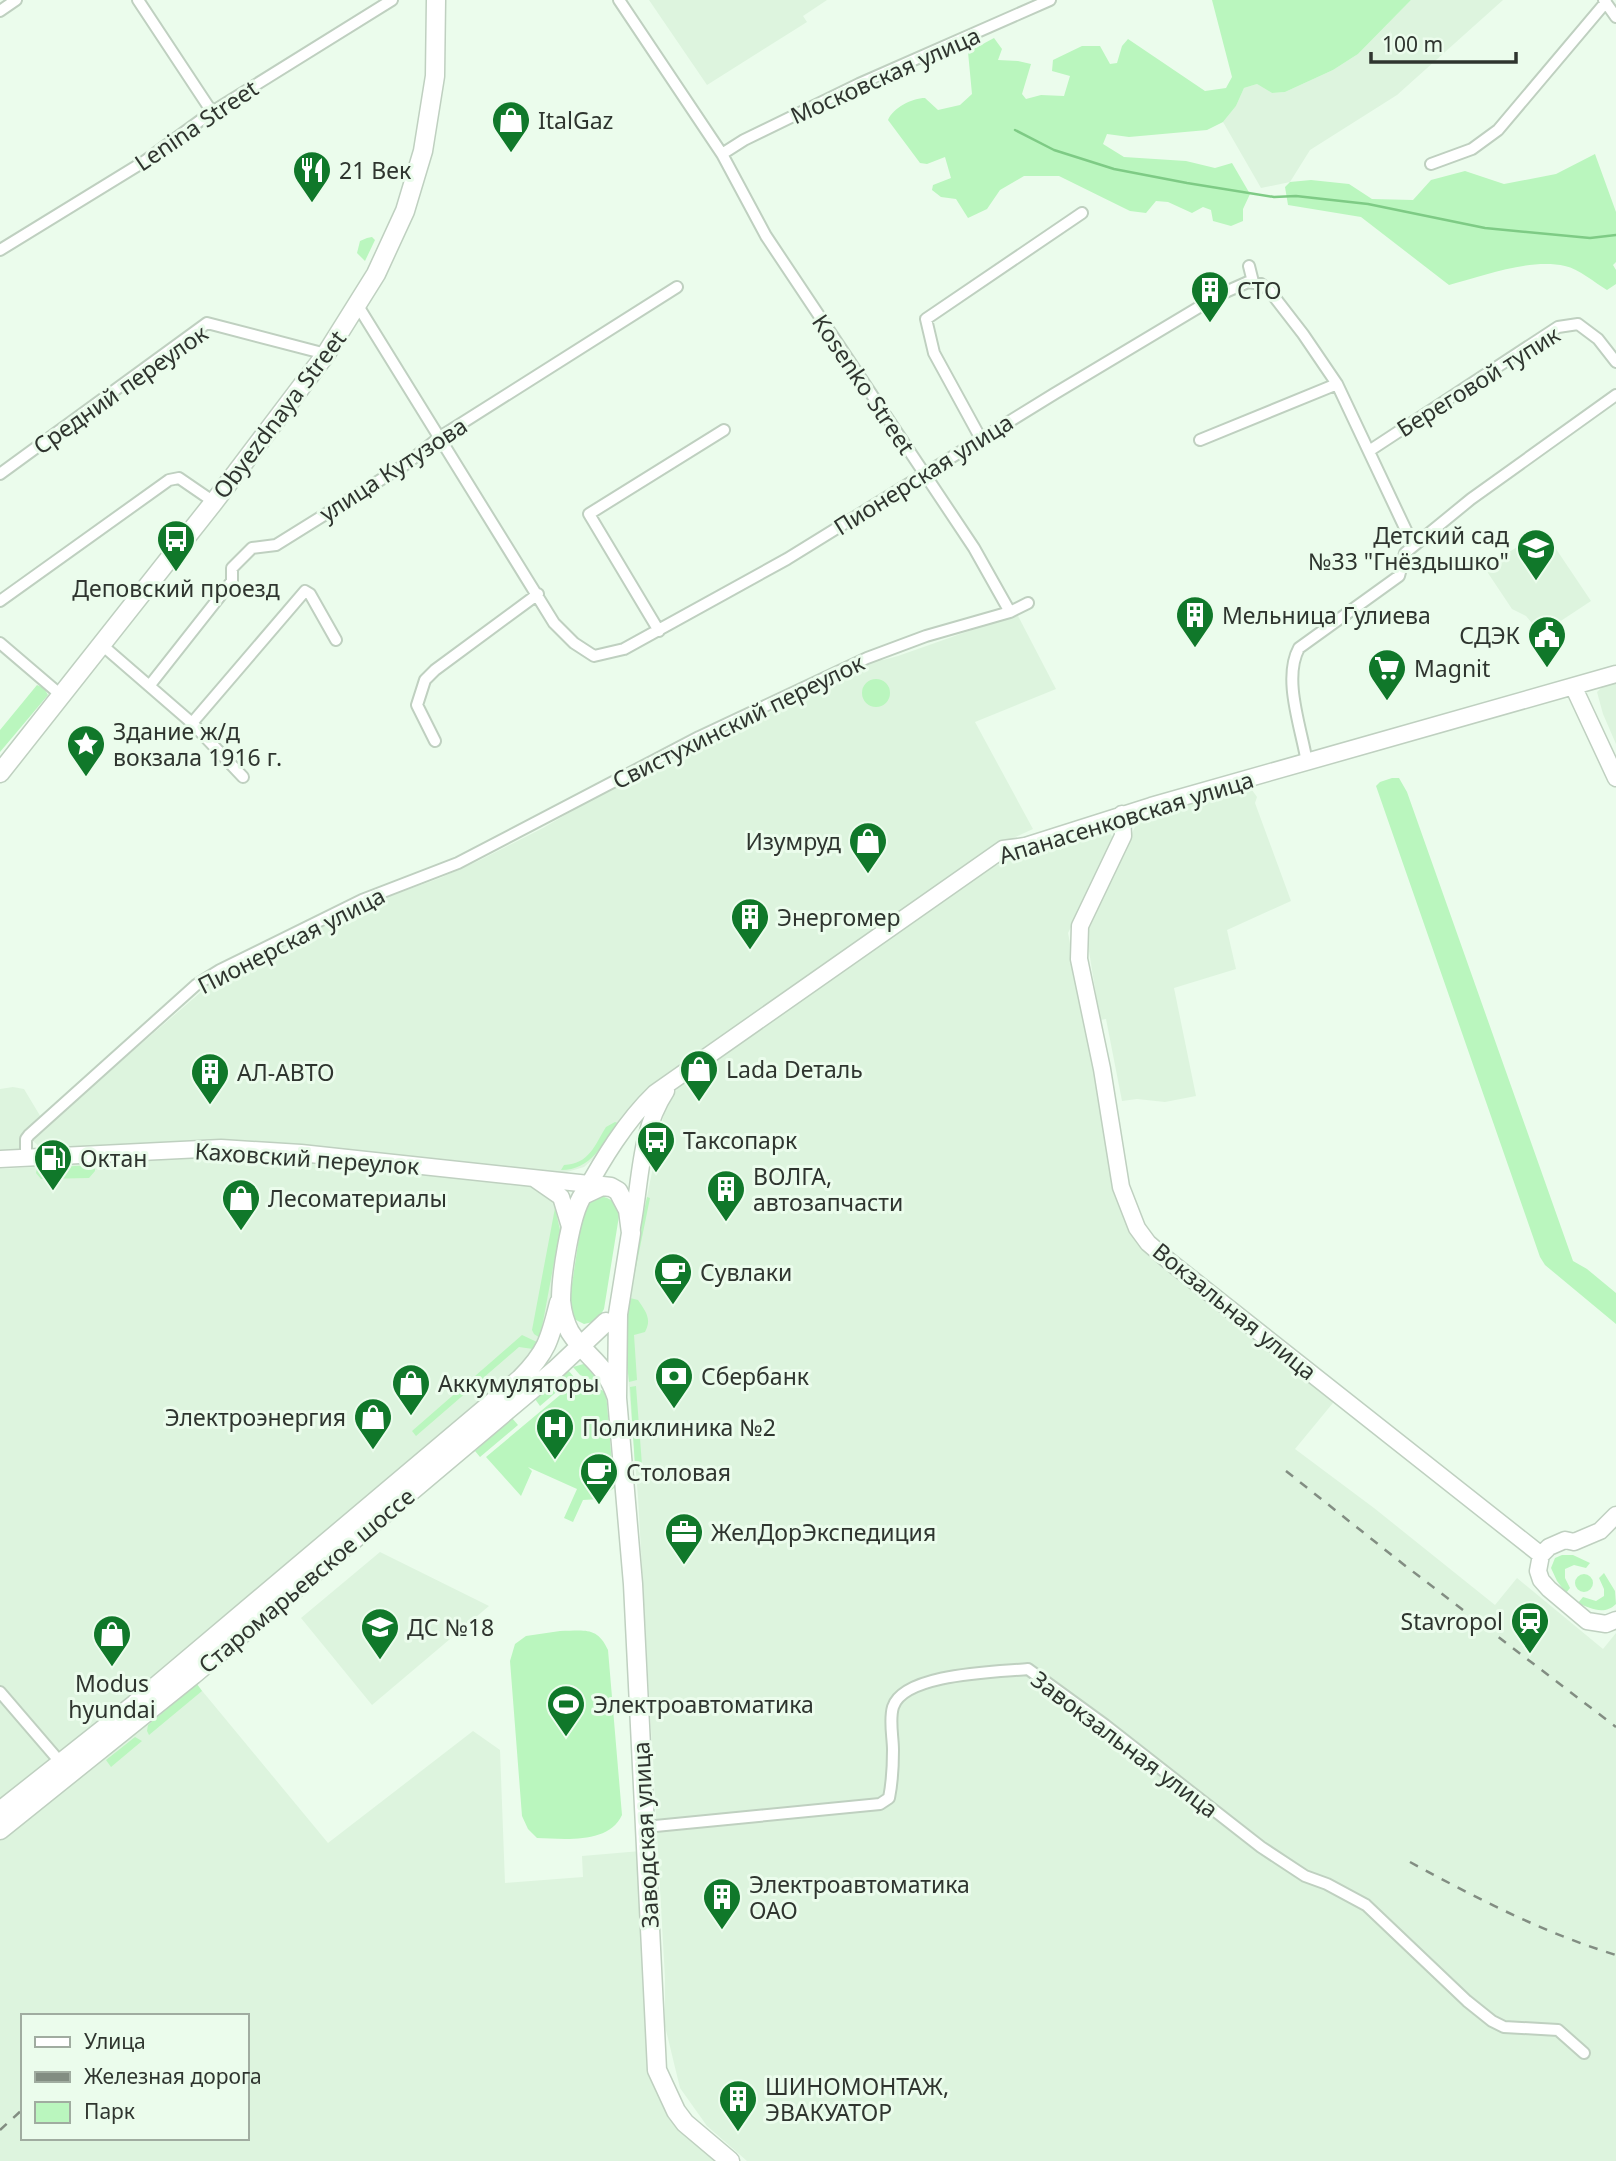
<svg xmlns="http://www.w3.org/2000/svg" width="1616" height="2161" font-family="'Noto Sans',sans-serif">
	<rect width="100%" height="100%" fill="#ebfcec"/>
	<!-- built -->
	<path fill="#ddf4de" fill-rule="evenodd" d="M649 0H827L803 16 807 22 707 85Z
		M1411 0H1503L1397 95 1310 150 1290 182 1261 188 1223 122 1236 106 1244 88 1257 84 1272 93 1285 92 1333 70 1358 54Z
		M1544 531 1591 601 1541 634 1526 616 1512 609 1484 567Z
		M1017 614 1056 689 975 722 1033 829 991 848 969 862 670 1075 599 1154 584 1167 560 1174 310 1146 43 1150 33 1141 36 1135 209 985 368 904 440 878 478 861 543 828 594 798 741 729 793 700 878 659 883 660 898 656Z
		M1616 680V744L1603 714 1597 692 1606 683Z
		M1250 787 1257 797 1255 803 1291 901 1227 930 1236 969 1174 988 1196 1096 1165 1102 1137 1099 1122 1101 1106 1019 1100 1020 1085 926 1136 825 1146 814Z
		M1104 826 1115 840 1068 933 1122 1206 1128 1223 1337 1398 1295 1449 1374 1508 1495 1605 1517 1578 1603 1649 1616 1633V2161H747L707 2126 680 2088 665 2026V1978L638 1497 623 1315 665 1108 677 1089 975 873Z
		M13 1087 24 1089 42 1119 24 1153 0 1154V1089Z
		M203 1157 311 1160 528 1181 557 1200 564 1218 556 1290 536 1356 54 1761 0 1799V1169Z
		M380 1552 489 1606 372 1705 301 1618Z
		M194 1681 328 1843 473 1731 500 1750 505 1883 583 1877 582 1856 641 1851 651 2072 722 2161H0V1840ZM23 2016H247V2138H23Z"/>
	<!-- green -->
	<path fill="#baf6be" d="M1212 0H1411L1358 54 1333 70 1285 92 1272 93 1257 84 1244 88 1236 106 1223 122 1207 130 1129 137 1107 134 1103 144 1124 157 1186 161 1215 168 1232 163 1250 194 1243 209V221L1231 226 1213 221 1211 210 1203 207 1192 213 1168 202 1156 201 1146 213 1130 211 1059 176H1024L1000 190 987 209 968 218 956 199 941 197 932 190 933 185 951 178 945 157 927 164 920 163 888 120C893 108 912 98 925 98L938 110 960 105 972 94 968 52 994 38 1002 49 998 60 1018 61 1031 64 1022 94 1026 99 1041 95 1064 96 1070 76 1052 71 1053 60 1082 46H1100L1110 64 1117 63 1122 46 1128 39 1205 91 1226 88 1232 77Z
		M1595 154 1616 212V262L1613 265 1616 270V284L1607 290C1595 283 1579 269 1565 266 1530 258 1483 276 1449 285L1361 217 1288 205 1285 187 1290 182 1311 180 1349 184 1372 199 1413 200 1431 180 1465 171 1504 184 1556 174Z
		M367 238 372 237 375 240 365 261 357 253 360 241Z
		M862 693a14 14 0 1 1 28 0a14 14 0 1 1-28 0Z
		M37 685 44 688 48 695 0 752V730Z
		M1392 778H1399L1407 792 1573 1261 1587 1269 1616 1293V1324L1545 1265 1540 1257 1376 786 1380 782Z
		M615 1122 618 1123C602 1145 591 1170 561 1170L564 1165C590 1164 595 1144 606 1127Z
		M95 1165V1171L89 1178 41 1179 36 1173 37 1168Z
		M600 1196C612 1198 617 1204 619 1216L604 1309 597 1321 584 1324 572 1318 569 1304 583 1211 591 1199Z
		M647 1197 650 1198 634 1277 630 1276Z
		M555 1208 560 1230 540 1338 534 1334 532 1330Z
		M630 1298 638 1300C646 1312 652 1319 645 1332L634 1335 637 1380 629 1382 623 1326 627 1301Z
		M522 1335 537 1342 533 1349 519 1347 416 1436 412 1431Z
		M587 1363 607 1386 580 1375 573 1367Z
		M568 1370 574 1377 540 1406 535 1399Z
		M578 1380 606 1392 614 1488 600 1499 583 1500 573 1522 564 1518 577 1489 528 1467 532 1471 521 1496 486 1457Z
		M636 1386 642 1465 635 1467 630 1387Z
		M512 1418 518 1425 480 1457 475 1451Z
		M1562 1555H1573L1590 1563 1586 1568 1574 1565 1565 1569V1578L1570 1588 1566 1593 1557 1581 1551 1568 1555 1558Z
		M1604 1573 1615 1591 1616 1604C1604 1616 1590 1608 1578 1603L1583 1597 1596 1601 1604 1596V1589L1599 1578Z
		M1575 1583a9 9 0 1 1 18 0a9 9 0 1 1-18 0Z
		M560 1631C584 1631 597 1626 608 1650L622 1815C609 1844 565 1839 537 1838L528 1829 522 1816 510 1661 515 1644 526 1636Z
		M197 1684 202 1691 149 1735 147 1731 148 1725Z
		M135 1737 142 1741 111 1767 106 1760Z"/>
	<g fill="none" stroke-linecap="round" stroke-linejoin="round">
		<!-- stream -->
		<path stroke="#7ecb85" stroke-width="2.5" d="M1015 130 1054 150 1114 169 1187 183 1274 197 1296 196 1368 204 1485 228 1590 238 1616 235"/>
		<defs>
			<path id="street" d="M138 0 212 112
				M619 0 722 154 766 236 974 548 1010 612
				M1604 0 1616 17
				M0 11 16 0
				M722 154 744 140 859 84 1050 0
				M1431 164 1472 149 1498 130 1606 2
				M0 250 145 161 212 112 392 0
				M1249 266 1253 282
				M358 306 554 623 574 643 594 656 624 649 787 559 1054 394 1221 294 1248 282 1261 284 1269 290 1303 334 1337 384 1413 545
				M981 439 934 353 926 319 1082 213
				M1200 440 1337 384
				M1369 451 1558 327 1578 324 1598 339 1616 362
				M0 474 207 323 326 354
				M0 601 169 480 179 478 214 502
				M659 631 589 514 724 430
				M0 643 62 696
				M102 645 192 723 243 777
				M150 685 232 581V568L252 548 276 545 406 464 440 437 677 287
				M192 723 305 591 310 594 336 640
				M435 741 417 705 425 680 435 670 538 594
				M1307 763C1302 730 1282 679 1299 648L1399 576 1405 553 1471 499 1616 395
				M26 1158V1139L29 1135 196 985 220 970 362 900 458 863 699 737 867 658 926 636 1010 612 1028 603
				M0 1692 61 1763
				M645 1827 880 1804 889 1798C892 1783 893 1766 893 1750 893 1737 889 1720 893 1707 904 1673 998 1672 1028 1669L1105 1725 1261 1847 1305 1876 1327 1884 1366 1905 1467 2001 1492 2021 1504 2027 1558 2030 1584 2053"/>
			<path id="secondary" d="M1574 688 1616 778
				M1122 814 1123 836 1080 926 1079 959 1102 1069 1121 1187 1137 1228 1148 1243 1169 1261 1541 1555
				M0 1159 221 1148 301 1153 598 1185
				M535 1179 561 1197 571 1230
				M583 1195C603 1159 625 1122 655 1093L1003 849 1025 846 1151 806 1616 674
				M632 1227C641 1181 639 1132 666 1091
				M1616 1515 1600 1531 1574 1542 1565 1540 1549 1547 1541 1555 1538 1571 1541 1580 1549 1589 1587 1621 1606 1624 1616 1620"/>
			<path id="primary" d="M0 773 214 502 326 354 376 274 405 211 423 151 435 76 436 0
				M617 1398C605 1362 588 1360 570 1332 565 1323 562 1311 561 1301 561 1277 570 1214 583 1195L602 1186 611 1187 618 1191 628 1210 631 1233 618 1314 617 1398 633 1584 657 2070 676 2111 685 2123 730 2161
				M0 1811 135 1704 520 1379C547 1352 550 1339 559 1303
				M0 1830 193 1675 555 1370 606 1322"/>
		</defs>
		<!-- street casing -->
		<use href="#street" stroke="#bfd0c0" stroke-width="14"/>
		<!-- secondary casing -->
		<use href="#secondary" stroke="#bfd0c0" stroke-width="19"/>
		<!-- primary casing -->
		<use href="#primary" stroke="#bfd0c0" stroke-width="21"/>
		<!-- street -->
		<use href="#street" stroke="#fff" stroke-width="10"/>
		<!-- secondary -->
		<use href="#secondary" stroke="#fff" stroke-width="16"/>
		<!-- primary -->
		<use href="#primary" stroke="#fff" stroke-width="18"/>
		<!-- rail -->
		<path stroke="#828d82" stroke-width="2.5" stroke-dasharray="9 9" stroke-linecap="butt" d="M1286 1471 1403 1564 1616 1727
			M1410 1862C1476 1898 1544 1933 1616 1955
			M0 2130 23 2109"/>
	</g>
	<!-- icons -->
	<defs>
		<symbol id="shop-pin" viewBox="-11 -11 22 30"><path d="M0 17L-7.5 6A9.5 9.5 0 1 1 7.5 6Z" fill="#10782a" stroke="#ebfcec"/><path d="M-5-2.5h2.3a2.7 3.5 0 0 1 5.4 0H5L5.5 6h-11ZM-1.5-2.5h3a1.5 2.3 0 0 0-3 0Z" fill="#fff"/></symbol>
		<symbol id="restaurant-pin" viewBox="-11 -11 22 30"><path d="M0 17L-7.5 6A9.5 9.5 0 1 1 7.5 6Z" fill="#10782a" stroke="#ebfcec"/><path d="M-5-6h1v4h1v-4h1v4h1v-4h1v5L-1.5 .5V6h-2V.5L-5-1ZM5-6V6H3V1.5H1.5Q1.5-4 5-6Z" fill="#fff"/></symbol>
		<symbol id="building-pin" viewBox="-11 -11 22 30"><path d="M0 17L-7.5 6A9.5 9.5 0 1 1 7.5 6Z" fill="#10782a" stroke="#ebfcec"/><path d="M-4-6H4V6H1V3H-1V6H-4ZM-2.5-4.3h1.7v1.8h-1.7ZM.8-4.3h1.7v1.8H.8ZM-2.5-1h1.7V.8h-1.7ZM.8-1h1.7V.8H.8Z" fill="#fff"/></symbol>
		<symbol id="bus-pin" viewBox="-11 -11 22 30"><path d="M0 17L-7.5 6A9.5 9.5 0 1 1 7.5 6Z" fill="#10782a" stroke="#ebfcec"/><path d="M-5-6H5V4H4V6H2V4H-2V6H-4V4H-5ZM-3.5-4V0h7V-4ZM-3.5 1.2v1.5H-2V1.2ZM2 1.2v1.5H3.5V1.2Z" fill="#fff"/></symbol>
		<symbol id="school-pin" viewBox="-11 -11 22 30"><path d="M0 17L-7.5 6A9.5 9.5 0 1 1 7.5 6Z" fill="#10782a" stroke="#ebfcec"/><path d="M0-5L7-2L0 1L-7-2ZM-4 1L0 2.5L4 1V4Q0 6-4 4Z" fill="#fff"/></symbol>
		<symbol id="civic-pin" viewBox="-11 -11 22 30"><path d="M0 17L-7.5 6A9.5 9.5 0 1 1 7.5 6Z" fill="#10782a" stroke="#ebfcec"/><path d="M-.6-6.5H3V-4.5H.6V-3L4-1V1h2V6H-6V1h2V-1L-.6-3ZM-1.2 2.5V6h2.4V2.5Z" fill="#fff"/></symbol>
		<symbol id="supermarket-pin" viewBox="-11 -11 22 30"><path d="M0 17L-7.5 6A9.5 9.5 0 1 1 7.5 6Z" fill="#10782a" stroke="#ebfcec"/><path d="M-6-5.5h2.5l.6 2H6L4.5 2H-2.5L-4.4-4H-6ZM-1.5 3.2a1.3 1.3 0 1 0 .1 0ZM3 3.2a1.3 1.3 0 1 0 .1 0Z" fill="#fff"/></symbol>
		<symbol id="sight-pin" viewBox="-11 -11 22 30"><path d="M0 17L-7.5 6A9.5 9.5 0 1 1 7.5 6Z" fill="#10782a" stroke="#ebfcec"/><path d="M0-6L1.8-2.2L6-1.7L2.9 1.2L3.7 5.4L0 3.3L-3.7 5.4L-2.9 1.2L-6-1.7L-1.8-2.2Z" fill="#fff"/></symbol>
		<symbol id="fuel-pin" viewBox="-11 -11 22 30"><path d="M0 17L-7.5 6A9.5 9.5 0 1 1 7.5 6Z" fill="#10782a" stroke="#ebfcec"/><path d="M-5.5-6h7V0h2V4h1.3V-2.5L3-4.5l.8-.8L6-3V5H2.5V1h-1V6h-7ZM-4.2-4.7v3.2H.2V-4.7Z" fill="#fff"/></symbol>
		<symbol id="cafe-pin" viewBox="-11 -11 22 30"><path d="M0 17L-7.5 6A9.5 9.5 0 1 1 7.5 6Z" fill="#10782a" stroke="#ebfcec"/><path d="M-5.5-4.5H6V0H3Q3 3.5 0 3.5H-2.5Q-5.5 3.5-5.5 0ZM3-3.2v2h1.7v-2ZM-6 4.5H4V6H-6Z" fill="#fff"/></symbol>
		<symbol id="bank-pin" viewBox="-11 -11 22 30"><path d="M0 17L-7.5 6A9.5 9.5 0 1 1 7.5 6Z" fill="#10782a" stroke="#ebfcec"/><path d="M-6-4H6V4H-6ZM0-2.3a2.3 2.3 0 1 0 0 4.6a2.3 2.3 0 1 0 0-4.6Z" fill="#fff"/></symbol>
		<symbol id="hospital-pin" viewBox="-11 -11 22 30"><path d="M0 17L-7.5 6A9.5 9.5 0 1 1 7.5 6Z" fill="#10782a" stroke="#ebfcec"/><path d="M-5-5h3v3.5h4V-5h3V5h-3V1.5h-4V5h-3Z" fill="#fff"/></symbol>
		<symbol id="office-pin" viewBox="-11 -11 22 30"><path d="M0 17L-7.5 6A9.5 9.5 0 1 1 7.5 6Z" fill="#10782a" stroke="#ebfcec"/><path d="M-6-3h4V-5.5h4V-3h4V5H-6ZM-1-4.5V-3h2v-1.5ZM-6 0V1H6V0Z" fill="#fff"/></symbol>
		<symbol id="station-pin" viewBox="-11 -11 22 30"><path d="M0 17L-7.5 6A9.5 9.5 0 1 1 7.5 6Z" fill="#10782a" stroke="#ebfcec"/><path d="M-3-6H3Q5-6 5-4V2Q5 4 3 4L4.5 6H3L1.5 4h-3L-3 6H-4.5L-3 4Q-5 4-5 2V-4Q-5-6-3-6ZM-3.5-4v3h7v-3ZM-3.5 1v1.5H-2V1ZM2 1v1.5H3.5V1Z" fill="#fff"/></symbol>
		<symbol id="stadium-pin" viewBox="-11 -11 22 30"><path d="M0 17L-7.5 6A9.5 9.5 0 1 1 7.5 6Z" fill="#10782a" stroke="#ebfcec"/><path d="M0-5a6.5 5 0 1 0 0 10a6.5 5 0 1 0 0-10ZM-3.5-1.8h7v3.6h-7Z" fill="#fff"/></symbol>
	</defs>
	<g fill-rule="evenodd">
		<use href="#shop-pin" x="489" y="98" width="44" height="60"/>
		<use href="#restaurant-pin" x="290" y="148" width="44" height="60"/>
		<use href="#building-pin" x="1188" y="268" width="44" height="60"/>
		<use href="#bus-pin" x="154" y="517" width="44" height="60"/>
		<use href="#school-pin" x="1514" y="526" width="44" height="60"/>
		<use href="#building-pin" x="1173" y="593" width="44" height="60"/>
		<use href="#civic-pin" x="1525" y="613" width="44" height="60"/>
		<use href="#supermarket-pin" x="1365" y="646" width="44" height="60"/>
		<use href="#sight-pin" x="64" y="722" width="44" height="60"/>
		<use href="#shop-pin" x="846" y="819" width="44" height="60"/>
		<use href="#building-pin" x="728" y="895" width="44" height="60"/>
		<use href="#shop-pin" x="677" y="1047" width="44" height="60"/>
		<use href="#building-pin" x="188" y="1050" width="44" height="60"/>
		<use href="#bus-pin" x="634" y="1118" width="44" height="60"/>
		<use href="#fuel-pin" x="31" y="1136" width="44" height="60"/>
		<use href="#building-pin" x="704" y="1167" width="44" height="60"/>
		<use href="#shop-pin" x="219" y="1176" width="44" height="60"/>
		<use href="#cafe-pin" x="651" y="1250" width="44" height="60"/>
		<use href="#bank-pin" x="652" y="1354" width="44" height="60"/>
		<use href="#shop-pin" x="389" y="1361" width="44" height="60"/>
		<use href="#shop-pin" x="351" y="1395" width="44" height="60"/>
		<use href="#hospital-pin" x="533" y="1405" width="44" height="60"/>
		<use href="#cafe-pin" x="577" y="1450" width="44" height="60"/>
		<use href="#office-pin" x="662" y="1510" width="44" height="60"/>
		<use href="#station-pin" x="1508" y="1599" width="44" height="60"/>
		<use href="#school-pin" x="358" y="1605" width="44" height="60"/>
		<use href="#shop-pin" x="90" y="1612" width="44" height="60"/>
		<use href="#stadium-pin" x="544" y="1682" width="44" height="60"/>
		<use href="#building-pin" x="700" y="1875" width="44" height="60"/>
		<use href="#building-pin" x="716" y="2077" width="44" height="60"/>
	</g>
	<g text-anchor="middle" dominant-baseline="central" stroke-width="6" stroke-linejoin="round" paint-order="stroke">
		<!-- street labels -->
		<g font-size="23" fill="#2f352f" stroke="#ebfcec">
			<text transform="translate(885 75) rotate(-24)">Московская улица</text>
			<text transform="translate(196 125) rotate(-34)">Lenina Street</text>
			<text transform="translate(1478 381) rotate(-32)">Береговой тупик</text>
			<text transform="translate(864 384) rotate(56)">Kosenko Street</text>
			<text transform="translate(120 389) rotate(-35)">Средний переулок</text>
			<text transform="translate(279 414) rotate(-53)">Obyezdnaya Street</text>
			<text transform="translate(393 469) rotate(-33)">улица Кутузова</text>
			<text transform="translate(923 474) rotate(-32)">Пионерская улица</text>
			<text transform="translate(738 721) rotate(-26)">Свистухинский переулок</text>
			<text transform="translate(1126 817) rotate(-17)">Апанасенковская улица</text>
			<text transform="translate(291 940) rotate(-27)">Пионерская улица</text>
			<text transform="translate(307 1158) rotate(4)">Каховский переулок</text>
			<text transform="translate(1235 1311) rotate(39)">Вокзальная улица</text>
			<text transform="translate(306 1580) rotate(-40)">Старомарьевское шоссе</text>
			<text transform="translate(1125 1744) rotate(37)">Завокзальная улица</text>
			<text transform="translate(645 1835) rotate(-93)">Заводская улица</text>
		</g>
		<!-- poi labels -->
		<g font-size="23" fill="#2f352f" stroke="#ebfcec" text-anchor="start">
			<text x="538" y="120">ItalGaz</text>
			<text x="339" y="170">21 Век</text>
			<text x="1237" y="290">СТО</text>
			<text x="1509" y="535" text-anchor="end">Детский сад<tspan x="1509" dy="26">№33 "Гнёздышко"</tspan></text>
			<text x="176" y="588" text-anchor="middle">Деповский проезд</text>
			<text x="1222" y="615">Мельница Гулиева</text>
			<text x="1520" y="635" text-anchor="end">СДЭК</text>
			<text x="1414" y="668">Magnit</text>
			<text x="113" y="731">Здание ж/д<tspan x="113" dy="26">вокзала 1916 г.</tspan></text>
			<text x="841" y="841" text-anchor="end">Изумруд</text>
			<text x="777" y="917">Энергомер</text>
			<text x="726" y="1069">Lada Dеталь</text>
			<text x="237" y="1072">АЛ-АВТО</text>
			<text x="683" y="1140">Таксопарк</text>
			<text x="80" y="1158">Октан</text>
			<text x="753" y="1176">ВОЛГА,<tspan x="753" dy="26">автозапчасти</tspan></text>
			<text x="268" y="1198">Лесоматериалы</text>
			<text x="700" y="1272">Сувлаки</text>
			<text x="701" y="1376">Сбербанк</text>
			<text x="438" y="1383">Аккумуляторы</text>
			<text x="346" y="1417" text-anchor="end">Электроэнергия</text>
			<text x="582" y="1427">Поликлиника №2</text>
			<text x="626" y="1472">Столовая</text>
			<text x="711" y="1532">ЖелДорЭкспедиция</text>
			<text x="1503" y="1621" text-anchor="end">Stavropol</text>
			<text x="407" y="1627">ДС №18</text>
			<text x="112" y="1683" text-anchor="middle">Modus<tspan x="112" dy="26">hyundai</tspan></text>
			<text x="593" y="1704">Электроавтоматика</text>
			<text x="749" y="1884">Электроавтоматика<tspan x="749" dy="26">ОАО</tspan></text>
			<text x="765" y="2086">ШИНОМОНТАЖ,<tspan x="765" dy="26">ЭВАКУАТОР</tspan></text>
		</g>
	</g>
	<!-- legend -->
	<rect x="21" y="2014" width="228" height="126" fill="#ebfcec" stroke="#a0aca0" stroke-width="2"/>
	<rect x="35" y="2037" width="35" height="10" fill="#ffffff" stroke="#a0aca0" stroke-width="2"/>
	<text x="84" y="2049" font-size="21" fill="#2f352f">Улица</text>
	<rect x="35" y="2072" width="35" height="10" fill="#828d82" stroke="#a0aca0" stroke-width="2"/>
	<text x="84" y="2084" font-size="21" fill="#2f352f">Железная дорога</text>
	<rect x="35" y="2102" width="35" height="21" fill="#baf6be" stroke="#a0aca0" stroke-width="2"/>
	<text x="84" y="2119" font-size="21" fill="#2f352f">Парк</text>
	<!-- scale -->
	<path d="M1371 52v10h145v-10" fill="none" stroke="#2f352f" stroke-width="3.5"/>
	<text x="1382" y="52" font-size="21" fill="#2f352f" stroke="#ebfcec" stroke-width="5" paint-order="stroke">100 m</text>
</svg>
